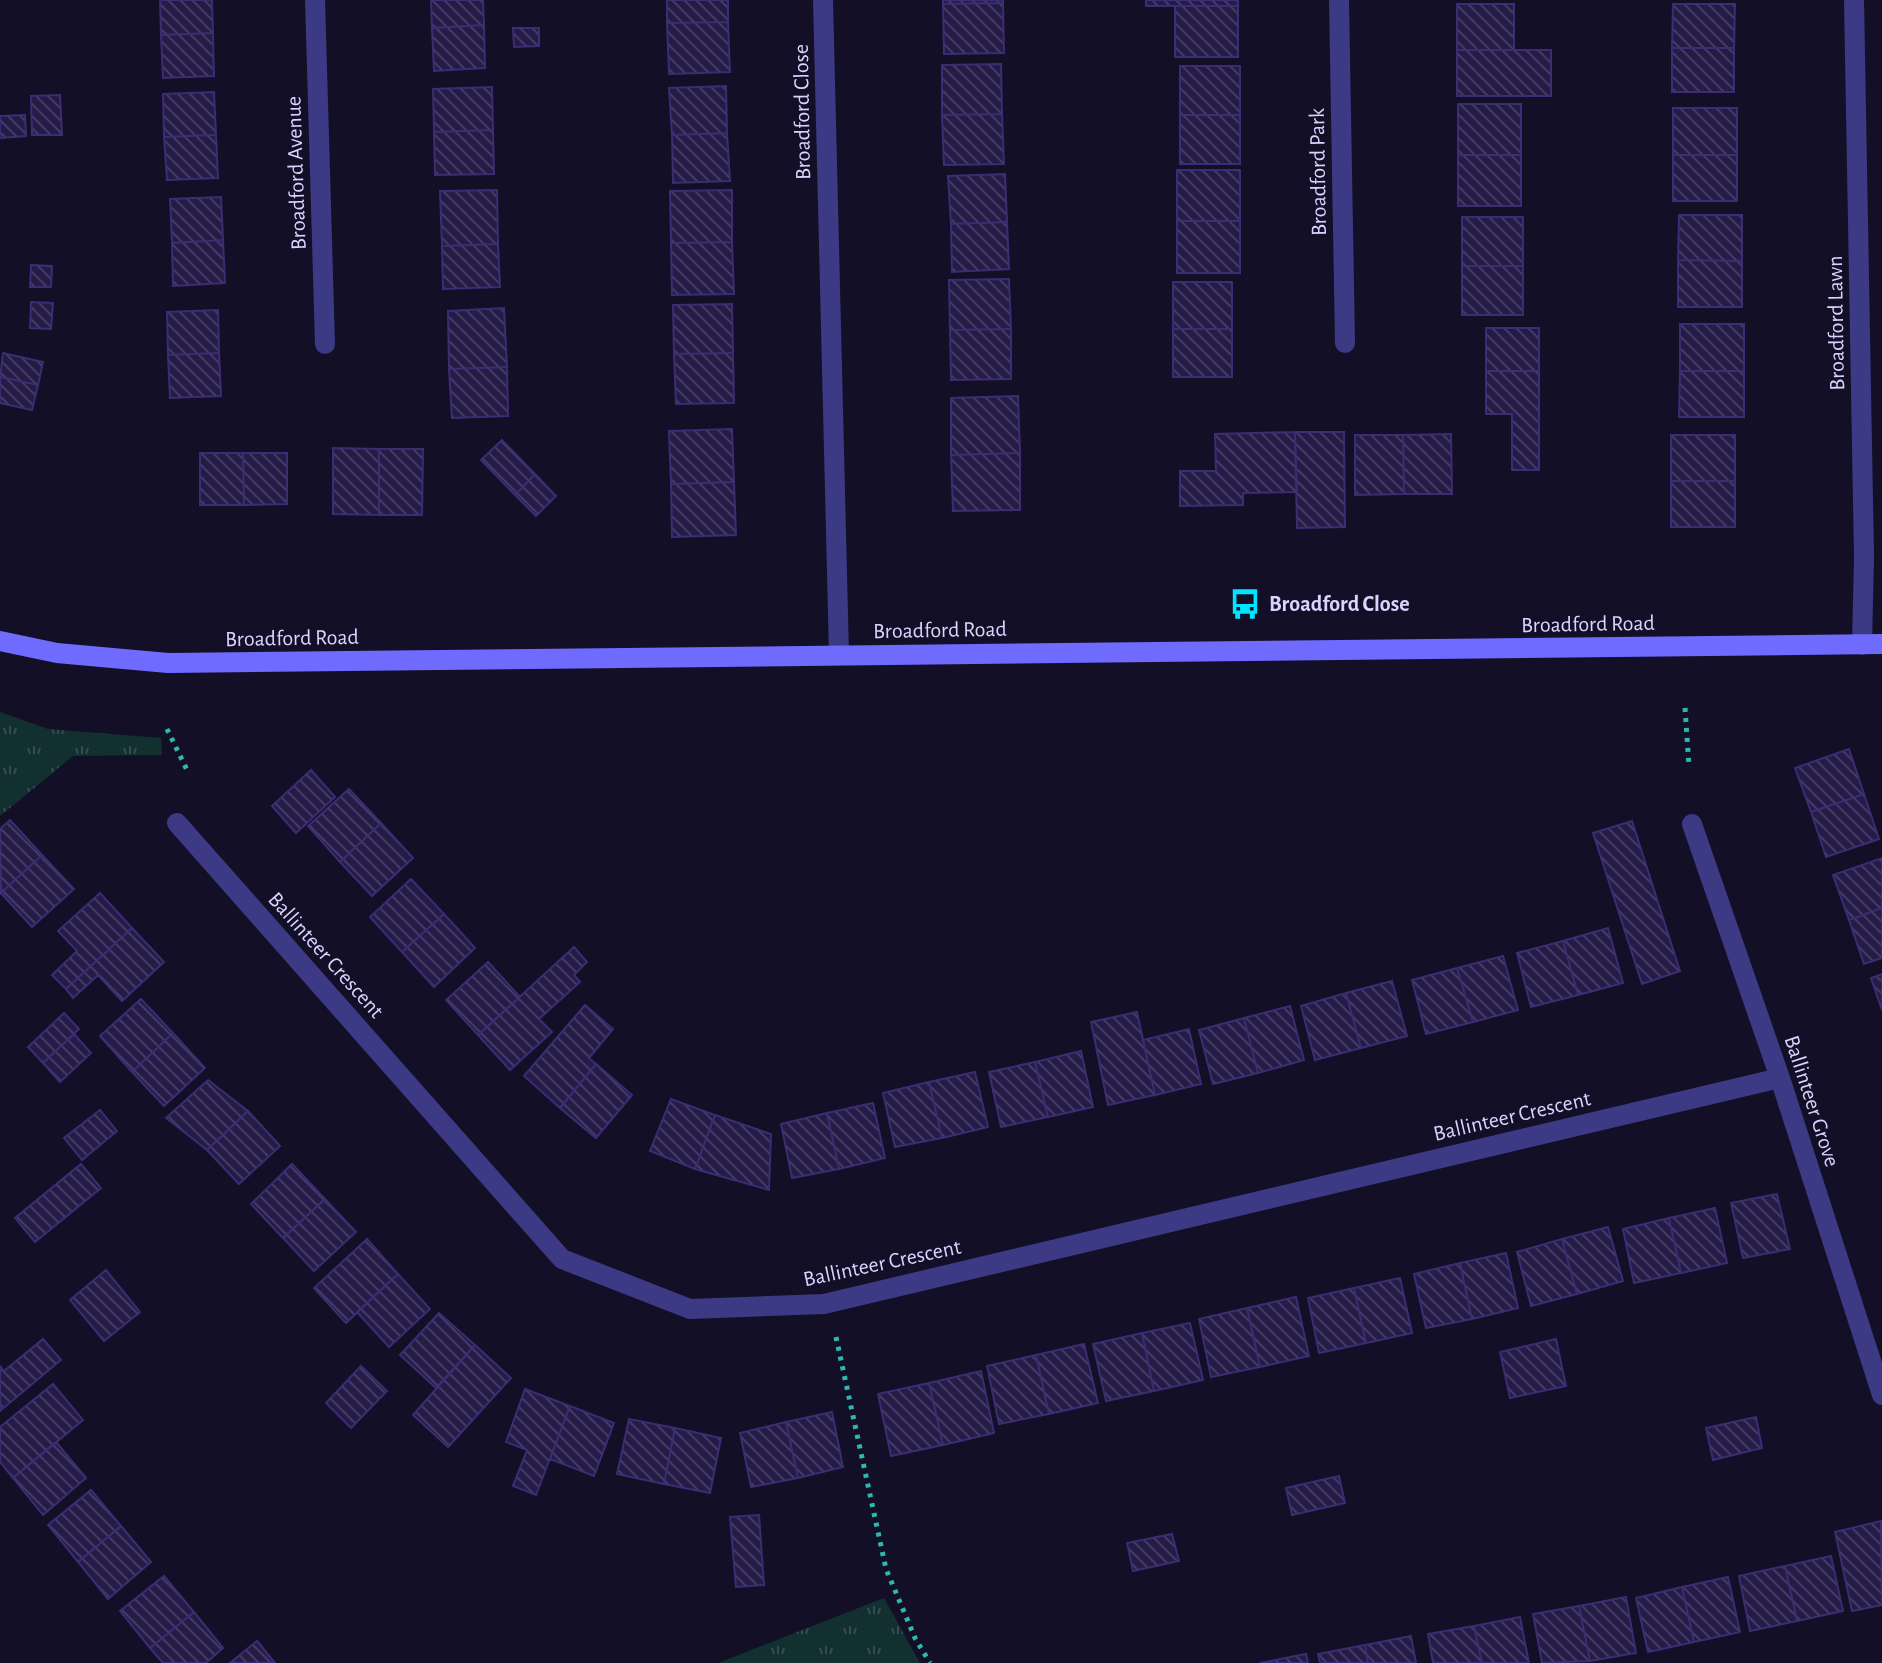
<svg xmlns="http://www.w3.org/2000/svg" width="1882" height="1663" font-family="'Alegreya Sans',sans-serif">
	<defs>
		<pattern id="grass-tufts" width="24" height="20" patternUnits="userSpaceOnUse" patternTransform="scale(2)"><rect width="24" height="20" fill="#12302f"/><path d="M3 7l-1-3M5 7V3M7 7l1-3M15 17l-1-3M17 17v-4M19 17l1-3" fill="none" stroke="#344d4e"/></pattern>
		<pattern id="building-back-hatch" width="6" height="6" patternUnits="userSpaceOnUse" patternTransform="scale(2)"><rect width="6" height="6" fill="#241b47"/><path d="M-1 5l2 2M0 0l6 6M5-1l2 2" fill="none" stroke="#433b63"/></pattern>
	</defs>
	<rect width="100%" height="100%" fill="#130f26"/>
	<!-- grass -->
	<path fill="url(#grass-tufts)" d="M0 712 48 729 161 738 162 755 73 756 0 816Z
		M884 1598 920 1663H718Z"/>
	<!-- building -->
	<path fill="url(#building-back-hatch)" stroke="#3b2d73" stroke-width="2" d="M160 0H212L213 33 161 35Z
		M431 0H483L484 25 432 28Z
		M667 0H728V22L667 23Z
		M943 0H1003V3L943 4Z
		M1146 0H1238V6H1146Z
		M1003 3 1004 53 944 54 943 4Z
		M1457 4H1514V50H1457Z
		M1673 4H1735L1734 48H1672Z
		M1175 6H1238V57H1175Z
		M728 22 730 72 669 74 667 23Z
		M484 25 485 68 434 71 432 28Z
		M513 28H539V46L514 47Z
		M213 33 214 76 163 78 161 35Z
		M1672 48H1734V92H1672Z
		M1457 50H1551V96H1457Z
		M1001 64 1002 114 942 115V65Z
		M1180 66H1240V115H1180Z
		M726 86 727 133 672 135 669 88Z
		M492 87 493 130 434 132 433 89Z
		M214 92 216 135 164 137 163 94Z
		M60 95 62 135H32L31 96Z
		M1458 104H1521V155H1458Z
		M1673 108H1737V155H1673Z
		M1002 114 1004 164 944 165 942 115Z
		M25 115 26 136 0 138V116Z
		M1180 115H1240V164H1180Z
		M493 130 494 174 435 175 434 132Z
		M727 133 730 181 673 183 672 135Z
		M216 135 218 178 167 180 164 137Z
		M1458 155H1521V206H1458Z
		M1673 155H1737V201H1673Z
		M1177 170H1240V221H1177Z
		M1005 174 1007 222 951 224 948 176Z
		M497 190 498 244 442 246 440 191Z
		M732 190V242L671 243 670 191Z
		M221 197 223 240 172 243 170 199Z
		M1679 215H1742V261L1678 260Z
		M1462 217H1523V266H1462Z
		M1177 221H1240V273H1177Z
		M1007 222 1009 269 952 272 951 224Z
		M223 240 225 283 173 286 172 243Z
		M732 242 734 294 672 295 671 243Z
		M498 244 500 287 443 289 442 246Z
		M1678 260 1742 261V307H1678Z
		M31 265 52 266 51 287H30Z
		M1462 266H1523V315H1462Z
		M1009 279 1011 329 950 330 949 280Z
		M1173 282H1232V329H1173Z
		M31 302 53 303 51 329 30 328Z
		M732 304 733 353 674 354 673 305Z
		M504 308 507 367 449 369 448 311Z
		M218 310 219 353 168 355 167 312Z
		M1680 324H1744V371H1680Z
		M1486 328H1539V371H1486Z
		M1011 329V379L951 380 950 330Z
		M1173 329H1232V377H1173Z
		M3 353 43 362 38 385 0 377Z
		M219 353 221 396 170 398 168 355Z
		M733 353 734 403 676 404 674 354Z
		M507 367 508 416 452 418 449 369Z
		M1486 371H1539V470H1512V414H1486Z
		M1680 371H1744V417H1679Z
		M0 377 38 385 32 410 0 403Z
		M1018 396 1020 453 951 455V398Z
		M732 429 734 482 671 484 669 431Z
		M1295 432 1297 492 1243 493V505L1180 506V471H1216L1215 434Z
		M1295 432H1344L1345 527 1297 528Z
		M1451 434 1452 494H1404L1403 435Z
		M1355 435H1403L1404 494 1355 495Z
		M1671 435H1735V481H1671Z
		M502 440 535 474 515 495 481 460Z
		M333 448 379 449V515L333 514Z
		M379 449H423L422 515H379Z
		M200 453H243L244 505H200Z
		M243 453H287V504L244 505Z
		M1020 453V510L953 511 951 455Z
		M535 474 556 496 536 516 515 495Z
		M1671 481H1735V527H1671Z
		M734 482 736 535 672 537 671 484Z
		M1849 749 1864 794 1811 812 1795 768Z
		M311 770 335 797 296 833 272 806Z
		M349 789 381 823 340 862 308 826Z
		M1864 794 1879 839 1826 857 1811 812Z
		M10 820 42 855 1 893 0 829Z
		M1632 821 1680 971 1642 984 1593 833Z
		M381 823 413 858 372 896 340 862Z
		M42 855 74 889 32 927 1 893Z
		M1882 858V908L1849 920 1833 875Z
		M411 879 444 914 402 952 370 917Z
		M100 893 132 928 66 989 52 975 77 951 58 931Z
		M1882 908V958L1864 964 1849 920Z
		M444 914 475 948 434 987 402 952Z
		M132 928 164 962 122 1001 98 975 73 998 66 989Z
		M1608 928 1623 983 1578 995 1563 941Z
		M1563 941 1578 995 1531 1007 1517 953Z
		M574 947 587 962 574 975 580 982 539 1019 552 1032 510 1070 478 1035Z
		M1503 956 1518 1010 1473 1022 1457 968Z
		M488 962 520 997 478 1035 446 1000Z
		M1457 968 1473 1022 1426 1034 1412 980Z
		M1882 974V1010L1871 978Z
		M1392 981 1407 1036 1361 1048 1346 993Z
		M1346 993 1361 1048 1315 1060 1301 1006Z
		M141 999 173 1033 132 1072 100 1036Z
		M585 1005 613 1029 589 1058 596 1064 560 1108 524 1076Z
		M1290 1006 1304 1060 1258 1073 1244 1018Z
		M1137 1012 1155 1095 1108 1105 1091 1022Z
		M64 1013 79 1029 43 1063 28 1047Z
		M1244 1018 1258 1073 1213 1084 1199 1030Z
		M1189 1029 1201 1084 1155 1095 1143 1040Z
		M173 1033 205 1068 164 1106 132 1072Z
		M74 1034 91 1053 60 1082 43 1063Z
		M1081 1051 1093 1107 1048 1117 1035 1062Z
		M1035 1062 1048 1117 1001 1127 989 1072Z
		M596 1064 632 1095 596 1138 560 1108Z
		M975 1072 988 1127 942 1138 929 1082Z
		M208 1080 248 1111 207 1150 166 1118Z
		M929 1082 942 1138 895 1147 883 1093Z
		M671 1099 715 1115 695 1169 650 1151Z
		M873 1103 885 1158 839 1169 827 1113Z
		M100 1110 117 1131 82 1160 64 1138Z
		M248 1111 280 1146 239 1184 207 1150Z
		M827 1113 839 1169 792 1178 781 1124Z
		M715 1115 771 1134 769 1190 695 1169Z
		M81 1164 101 1188 35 1242 15 1218Z
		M292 1164 325 1199 283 1238 251 1204Z
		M1777 1194 1790 1249 1743 1258 1731 1203Z
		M325 1199 356 1232 314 1271 283 1238Z
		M1715 1208 1727 1263 1681 1273 1669 1218Z
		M1669 1218 1681 1273 1634 1283 1623 1229Z
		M1608 1227 1623 1281 1577 1294 1562 1239Z
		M367 1239 398 1274 346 1323 314 1288Z
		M1562 1239 1577 1294 1531 1306 1517 1252Z
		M1506 1253 1518 1308 1472 1319 1460 1263Z
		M1460 1263 1472 1319 1426 1328 1414 1274Z
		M106 1270 140 1312 104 1341 70 1300Z
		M398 1274 430 1309 389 1347 357 1312Z
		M1400 1278 1412 1333 1366 1343 1354 1288Z
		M1354 1288 1366 1343 1319 1353 1308 1298Z
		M1296 1297 1309 1356 1260 1367 1247 1308Z
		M1247 1308 1260 1367 1211 1377 1199 1319Z
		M439 1313 475 1345 436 1388 400 1355Z
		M1190 1323 1203 1380 1154 1391 1142 1333Z
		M1142 1333 1154 1391 1106 1401 1093 1344Z
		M43 1339 61 1360 0 1411V1366L4 1371Z
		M1556 1339 1566 1386 1510 1398 1500 1352Z
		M1084 1344 1098 1403 1049 1414 1036 1355Z
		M475 1345 511 1378 448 1447 413 1415Z
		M1036 1355 1049 1414 999 1424 987 1366Z
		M361 1366 387 1391 351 1428 326 1403Z
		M981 1371 994 1433 943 1445 929 1383Z
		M929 1383 943 1445 891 1456 878 1394Z
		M53 1384 83 1420 13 1478 0 1462V1427Z
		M525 1389 570 1406 536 1495 513 1486 527 1450 506 1442Z
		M570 1406 614 1423 594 1476 550 1459Z
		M832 1412 843 1467 798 1478 786 1422Z
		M1756 1417 1762 1448 1713 1460 1706 1428Z
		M629 1419 675 1428 664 1484 617 1474Z
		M786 1422 798 1478 751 1487 740 1433Z
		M675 1428 721 1438 710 1493 664 1484Z
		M56 1442 86 1478 43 1515 13 1478Z
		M1339 1476 1345 1503 1292 1515 1286 1488Z
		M91 1490 121 1526 78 1562 48 1525Z
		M759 1515 764 1585 736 1587 730 1517Z
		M1881 1521 1882 1605 1852 1611 1835 1532Z
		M121 1526 151 1562 108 1599 78 1562Z
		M1172 1534 1179 1561 1133 1571 1127 1543Z
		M1831 1556 1843 1611 1797 1621 1785 1566Z
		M1785 1566 1797 1621 1750 1631 1739 1576Z
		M164 1576 194 1612 150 1648 120 1611Z
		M1728 1577 1740 1632 1694 1642 1682 1587Z
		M1682 1587 1694 1642 1648 1652 1636 1598Z
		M1626 1597 1636 1653 1590 1661 1579 1606Z
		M1579 1606 1590 1661 1542 1663 1533 1614Z
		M194 1612 223 1648 206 1663H163L150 1648Z
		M1520 1617 1529 1663H1482L1474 1626Z
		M1474 1626 1482 1663H1433L1428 1634Z
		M1411 1636 1416 1663H1368L1365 1645Z
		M257 1641 275 1663H230Z
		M1365 1645 1368 1663H1320L1318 1654Z
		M1306 1654 1308 1663H1260Z"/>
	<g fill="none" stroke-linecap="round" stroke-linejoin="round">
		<!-- path -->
		<path stroke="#2fb8b0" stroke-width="5" stroke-dasharray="4 6" stroke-linecap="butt" d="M1685 708 1689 766
			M167 729 187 770
			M836 1337 886 1569 915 1638 930 1663"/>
		<!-- street -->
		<path stroke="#3d3a85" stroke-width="20" d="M315 0 325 344
			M823 0 839 655
			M1339 0 1345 343
			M1854 0 1864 557 1862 645
			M177 823 562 1259 690 1309 824 1304 1780 1078
			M1692 824 1780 1078 1882 1395"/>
		<!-- secondary -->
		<path stroke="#6f6bff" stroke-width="20" d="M0 641 57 653 168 663 1882 644"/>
	</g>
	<!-- icons -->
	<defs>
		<symbol id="bus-bare" viewBox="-9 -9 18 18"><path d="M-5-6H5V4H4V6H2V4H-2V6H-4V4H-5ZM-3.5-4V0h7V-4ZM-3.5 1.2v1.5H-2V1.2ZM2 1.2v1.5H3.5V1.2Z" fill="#00e5ff" stroke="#130f26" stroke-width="2.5" paint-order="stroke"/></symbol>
	</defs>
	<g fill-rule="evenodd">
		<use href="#bus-bare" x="1223" y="582" width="44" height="44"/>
	</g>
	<g text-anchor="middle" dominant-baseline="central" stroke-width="6" stroke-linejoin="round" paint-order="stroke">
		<!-- street labels -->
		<g font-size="22" fill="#d9d4ff" stroke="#130f26">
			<text transform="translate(802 112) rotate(-91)">Broadford Close</text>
			<text transform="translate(1318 172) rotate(-91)">Broadford Park</text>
			<text transform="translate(296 173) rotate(-92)">Broadford Avenue</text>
			<text transform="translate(1836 323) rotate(-91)">Broadford Lawn</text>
			<text transform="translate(1588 624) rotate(-1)">Broadford Road</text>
			<text transform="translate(940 630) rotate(-1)">Broadford Road</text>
			<text transform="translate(292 638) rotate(-1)">Broadford Road</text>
			<text transform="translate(326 955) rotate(48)">Ballinteer Crescent</text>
			<text transform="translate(1812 1101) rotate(72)">Ballinteer Grove</text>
			<text transform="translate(1512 1116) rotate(-13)">Ballinteer Crescent</text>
			<text transform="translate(882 1263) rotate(-12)">Ballinteer Crescent</text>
		</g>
		<!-- poi labels -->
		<g font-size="22" font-weight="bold" fill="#d9d4ff" stroke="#130f26" text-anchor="start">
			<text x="1269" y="604">Broadford Close</text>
		</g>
	</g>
</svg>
